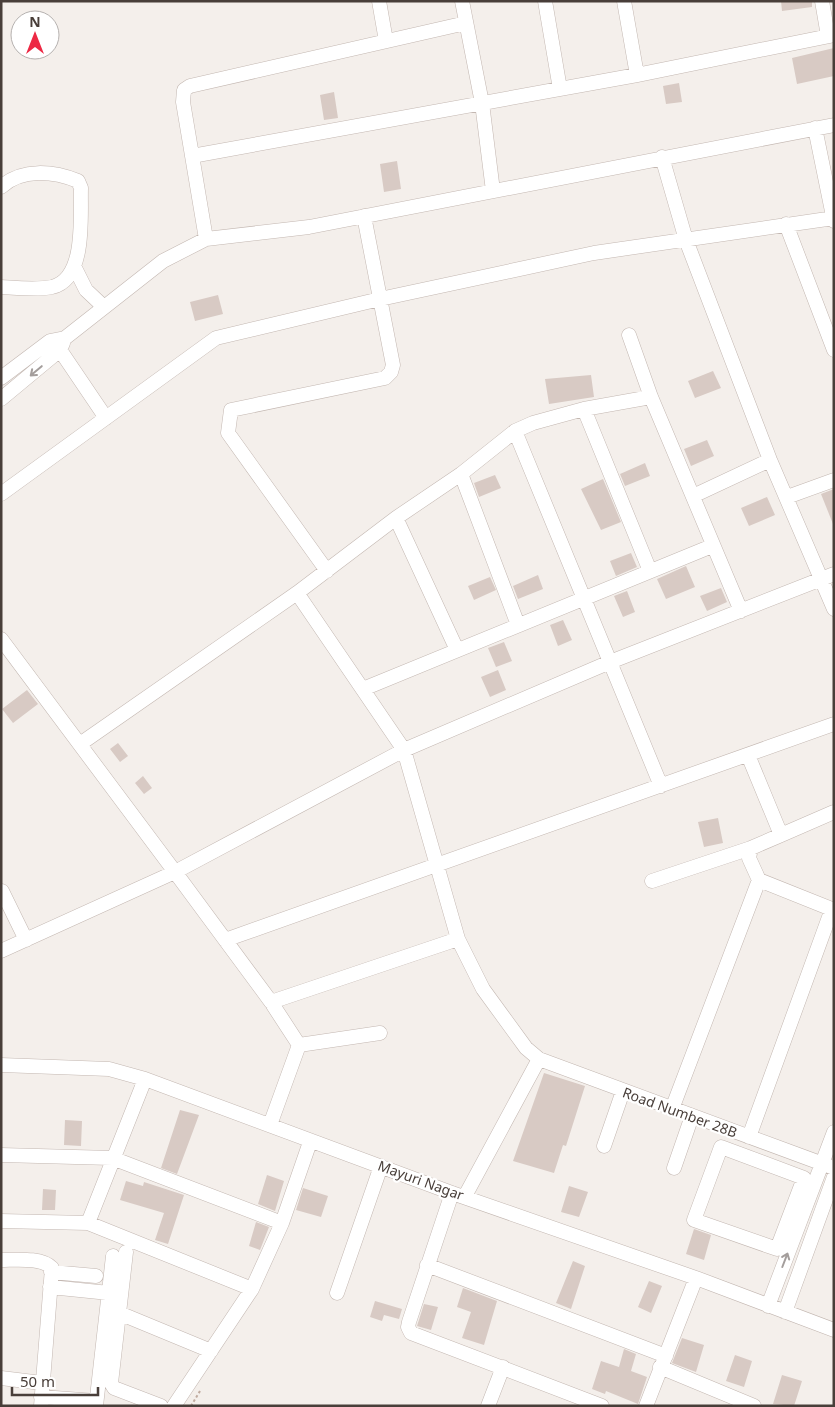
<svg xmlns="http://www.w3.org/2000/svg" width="835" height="1407" font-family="'Noto Sans',sans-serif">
	<rect width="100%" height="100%" fill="#f4efeb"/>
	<!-- building -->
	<path fill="#d8cac4" d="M781 1H812V7L782 11Z
		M834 48V76L797 84 792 58Z
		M679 83 682 102 666 104 663 86Z
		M334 92 338 118 324 120 320 95Z
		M397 161 401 189 384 192 380 164Z
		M218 295 223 314 195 321 190 302Z
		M713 371 721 388 695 398 688 381Z
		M591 375 594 397 549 404 545 379Z
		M707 440 714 456 691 466 684 449Z
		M645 463 650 476 625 486 620 474Z
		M495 475 501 488 479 497 474 483Z
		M603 479 621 522 601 530 581 489Z
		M834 489V524H833L821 494Z
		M767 497 775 515 749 526 741 508Z
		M631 553 637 567 616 576 610 561Z
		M686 566 695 587 666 599 657 579Z
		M538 575 543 589 518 599 513 586Z
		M490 577 496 590 474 600 468 586Z
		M721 588 727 602 707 611 700 596Z
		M627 591 635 612 623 617 614 596Z
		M563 620 572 640 558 646 550 625Z
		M504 642 512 661 496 667 488 648Z
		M498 670 506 690 490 697 481 677Z
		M27 690 38 704 13 723 2 709Z
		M118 743 128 756 120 762 110 749Z
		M143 776 152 788 144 794 135 783Z
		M718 818 723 843 704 847 698 822Z
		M544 1073 585 1086 566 1146 563 1145 554 1173 513 1161Z
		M180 1110 199 1115 177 1174 161 1168Z
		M65 1120 82 1121 81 1146 64 1145Z
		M267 1175 284 1181 275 1211 258 1204Z
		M126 1181 143 1186 144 1182 184 1195 168 1244 155 1240 164 1213 120 1200Z
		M569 1186 588 1192 579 1217 561 1212Z
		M303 1188 328 1196 321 1217 296 1210Z
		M43 1189 56 1190 55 1210H42Z
		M256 1222 269 1227 260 1250 249 1246Z
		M694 1229 711 1235 704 1260 686 1254Z
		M573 1261 585 1266 571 1309 556 1303Z
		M649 1281 662 1286 651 1313 638 1307Z
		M463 1288 497 1301 484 1345 462 1338 471 1312 457 1307Z
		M375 1301 402 1309 399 1319 384 1315 382 1321 370 1317Z
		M424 1304 438 1307 431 1330 417 1326Z
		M682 1338 704 1345 696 1372 672 1363Z
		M624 1349 636 1354 631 1371 647 1377 638 1404 606 1391 605 1394 592 1389 601 1361 619 1367Z
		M735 1355 752 1361 744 1387 726 1381Z
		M782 1375 802 1381 794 1406 773 1404Z"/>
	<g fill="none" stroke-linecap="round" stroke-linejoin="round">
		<defs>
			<path id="minor" d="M379 1 386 41
				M462 1 482 103 493 191
				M545 1 560 89
				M624 1 637 75
				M822 1 828 36
				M815 128 834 221
				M192 156 637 75 834 35
				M662 157 686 240 770 460 834 609
				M1 187C22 168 53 171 78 181L81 188C80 214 87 279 52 287 36 290 18 288 1 287
				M786 224 834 350
				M206 239 183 102 184 90 190 86 466 23
				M74 266 86 290 104 307
				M629 335 651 397 741 611
				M50 341 60 350 106 418
				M1 378 50 341 65 338 163 261 206 239 309 227 834 125
				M1 399 60 350 63 343
				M584 409 650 571
				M515 431 661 786
				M461 474 518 625
				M1 494 216 338 380 299 594 253 834 218
				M693 496 770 460
				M787 497 834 480
				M396 518 457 650
				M327 571 228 433 231 410 385 378 391 372 393 365 364 216
				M297 593 404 750 458 939 483 989 526 1048 539 1059 834 1168
				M1 639 175 872 271 1002 299 1045 270 1125
				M363 689 712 546
				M80 744 297 593 396 518 461 474 515 431 533 423 584 409 651 397
				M748 755 781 835 751 848 749 858 759 880 834 910
				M781 835 834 812
				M652 881 751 848
				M2 891 26 940
				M225 940 834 724
				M1 951 175 872 404 750 610 662 834 574
				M271 1002 458 939
				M299 1045 380 1033
				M1 1065 109 1069 145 1079 452 1193 696 1278 834 1330
				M672 1109 759 880
				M749 1137 832 909
				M604 1146 623 1091
				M721 1147 804 1178 777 1249 694 1220Z
				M1 1155 112 1158 282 1223
				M674 1168 692 1116
				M452 1193 409 1322 408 1327 411 1333 602 1406
				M465 1196 539 1059
				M1 1221 88 1223 145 1079
				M88 1223 252 1289
				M126 1252 111 1383 114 1388 161 1406
				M1 1260C16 1260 41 1257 52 1268L41 1406
				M427 1265 666 1356
				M51 1272 96 1276
				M50 1287 109 1293
				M337 1293 381 1166
				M768 1306 834 1132
				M785 1312 834 1177
				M119 1313 211 1351
				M660 1367 754 1406
				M1 1378 42 1383
				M41 1397 96 1401
				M96 1406 113 1256
				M174 1406 252 1289 282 1223 310 1142
				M488 1406 503 1367
				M646 1406 696 1278"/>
		</defs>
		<!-- minor casing -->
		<use href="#minor" stroke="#c3b7b1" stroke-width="15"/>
		<!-- path -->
		<path stroke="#c0aba0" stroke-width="2" stroke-dasharray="2.5 2.5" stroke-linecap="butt" d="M191 1406 200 1391"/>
		<!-- minor -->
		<use href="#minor" stroke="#fff" stroke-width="14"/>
	</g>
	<!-- one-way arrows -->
	<defs><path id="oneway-shaft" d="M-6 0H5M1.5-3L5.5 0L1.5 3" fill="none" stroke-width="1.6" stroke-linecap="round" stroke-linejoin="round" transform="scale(1.25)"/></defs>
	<g stroke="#a49e9c">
		<use href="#oneway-shaft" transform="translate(36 371) rotate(140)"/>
		<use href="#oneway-shaft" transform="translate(785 1260) rotate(-69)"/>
	</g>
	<g text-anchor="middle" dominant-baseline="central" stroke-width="4.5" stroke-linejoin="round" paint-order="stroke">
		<!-- street labels -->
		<g font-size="14" fill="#483e39" stroke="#fff">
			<text transform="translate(680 1112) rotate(20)">Road Number 28B</text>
			<text transform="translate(421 1180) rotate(20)">Mayuri Nagar</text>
		</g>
	</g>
	<!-- border -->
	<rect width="835" height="1407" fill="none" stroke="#483e39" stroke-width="5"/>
	<!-- north arrow -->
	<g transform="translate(35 35)"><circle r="24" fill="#ffffff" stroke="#b6b2b0"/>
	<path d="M0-4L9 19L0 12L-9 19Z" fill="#ed2944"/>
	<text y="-8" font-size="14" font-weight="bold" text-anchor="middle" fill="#483e39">N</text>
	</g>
	<!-- scale -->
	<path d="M12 1387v8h86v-8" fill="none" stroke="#483e39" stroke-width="2.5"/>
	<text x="20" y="1387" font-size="15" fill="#483e39" stroke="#ffffff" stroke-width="4" paint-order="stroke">50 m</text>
</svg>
